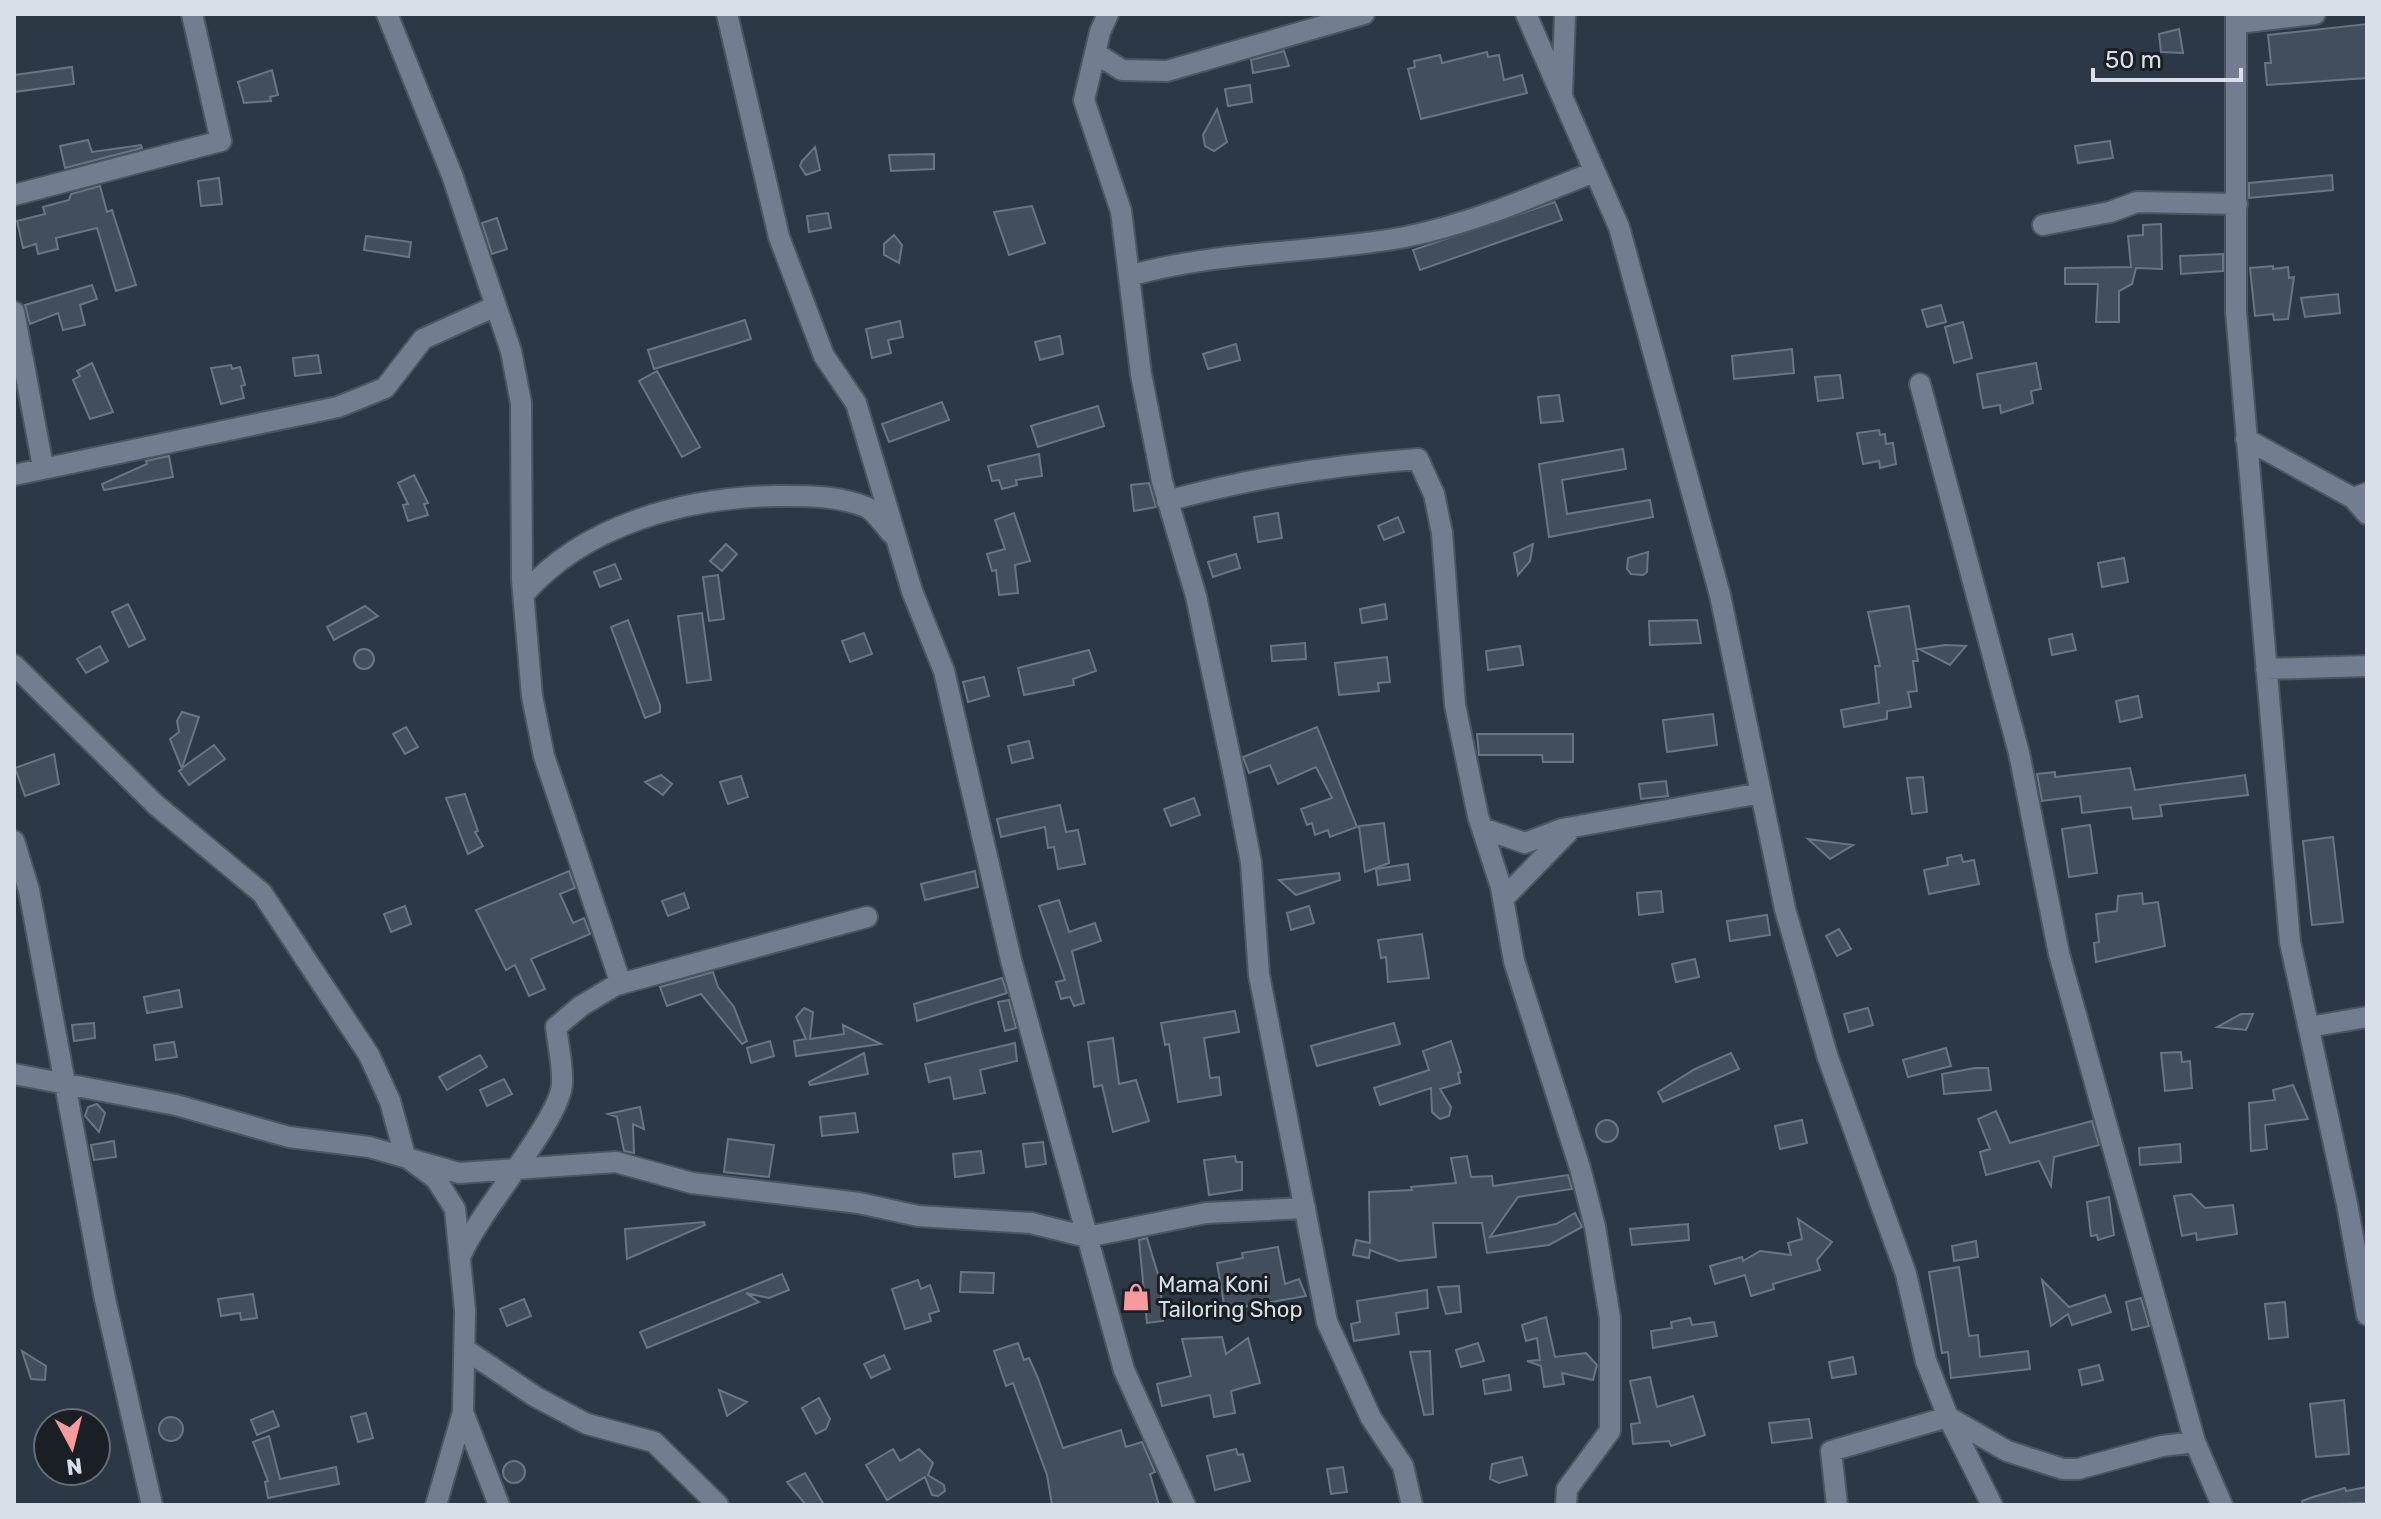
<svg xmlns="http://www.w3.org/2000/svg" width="2381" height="1519" font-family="Rubik,sans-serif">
	<rect width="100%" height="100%" fill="#2d3846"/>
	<!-- building -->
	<path fill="#434e5d" stroke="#697485" stroke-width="2" d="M2367 24V78L2267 85 2265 63H2271L2268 35Z
		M2179 29 2183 53 2161 52 2159 34Z
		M1284 51 1289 66 1253 73 1251 60Z
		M1487 52 1488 57 1499 55 1504 80 1522 75 1527 93 1421 119 1408 69 1415 67 1414 61 1440 55 1442 63Z
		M72 67 74 84 14 92V75Z
		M272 70 278 95 270 97 271 101 244 103 238 82Z
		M1250 85 1252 102 1228 106 1225 89Z
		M1217 109 1227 142 1214 151 1205 146 1203 135Z
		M88 140 92 152 141 145 142 148 65 168 60 146Z
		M2110 141 2113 158 2078 163 2075 146Z
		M815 147 820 170 806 175 800 166 802 161Z
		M934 154V169L891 171 889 155Z
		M2332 175 2333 190 2249 198V183Z
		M219 178 222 204 201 206 198 181Z
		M100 186 107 212 112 210 136 285 116 291 97 228 56 238 58 249 38 254 36 244 23 248 17 221 45 214 43 207 69 200 71 194Z
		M1555 202 1562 220 1420 270 1413 250Z
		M1032 206 1045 243 1009 255 994 212Z
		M828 213 831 228 809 232 807 216Z
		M497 218 507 249 492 254 482 223Z
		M2161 224 2162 269 2136 268 2132 284 2119 291V322H2096L2098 284H2065V268L2131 267 2128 236 2143 235V225Z
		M894 235 902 245 899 263 884 255V244Z
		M366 236 411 242 409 257 364 250Z
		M2223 254V271L2181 274 2180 256Z
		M2273 266V269L2288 267 2289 278 2294 277 2288 319 2274 320 2273 314 2255 316 2250 268Z
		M92 285 97 299 80 305 85 325 63 330 58 313 30 324 25 305Z
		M2338 294 2340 313 2305 317 2301 298Z
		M1941 305 1946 322 1927 327 1922 310Z
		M745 320 751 339 654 369 648 350Z
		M900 321 903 337 888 340 891 353 872 358 866 329Z
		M1963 322 1972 358 1954 363 1945 327Z
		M1060 336 1063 354 1040 360 1035 342Z
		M1236 344 1240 360 1208 369 1203 354Z
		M1792 349 1794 373 1734 379 1732 356Z
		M318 355 321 373 295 376 293 358Z
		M92 363 113 412 90 419 73 380 80 376 77 371Z
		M2036 363 2041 389 2031 391 2033 403 2001 413 2000 405 1983 408 1977 374Z
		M231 365 232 369 240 367 245 385 241 386 244 398 221 404 211 368Z
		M657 371 700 447 682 457 639 381Z
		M1840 375 1843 398 1818 401 1815 377Z
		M1559 395 1563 421 1541 423 1538 397Z
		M942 402 949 420 889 442 882 424Z
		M1098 406 1104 426 1038 447 1031 426Z
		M1879 430 1880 435 1885 434 1886 444 1893 443 1896 464 1880 468 1879 461 1863 464 1857 433Z
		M1623 449 1626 469 1562 480 1567 514 1650 500 1653 517 1549 537 1539 464Z
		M1039 454 1042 476 1016 480 1017 485 1002 489 999 480 992 481 988 466Z
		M169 456 173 477 104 490 102 484 147 464 146 461Z
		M414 475 428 503 424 504 428 515 408 521 403 505 408 504 398 483Z
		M1149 483 1156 507 1134 511 1131 485Z
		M1014 513 1030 561 1015 565 1018 593 999 595 996 570 992 571 987 554 1005 549 995 520Z
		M1278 513 1282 538 1258 542 1254 517Z
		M1398 517 1404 532 1384 540 1378 526Z
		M726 544 737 554 722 571 710 561Z
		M1533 544 1530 561 1518 575 1514 553Z
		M1648 552 1647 572 1643 575 1631 574 1627 569 1628 558Z
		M1236 554 1240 568 1213 577 1208 562Z
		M2124 558 2128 582 2102 587 2098 563Z
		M615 564 621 579 600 587 594 572Z
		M718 575 724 619 709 621 703 577Z
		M128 604 145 639 129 647 112 612Z
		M1385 604 1387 619 1362 623 1360 609Z
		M365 606 378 616 334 640 327 627Z
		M1909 606 1918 661H1913L1917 691 1908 692 1911 707 1887 711V719L1844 727 1841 710 1879 703 1875 666H1880L1868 612Z
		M702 613 711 680 687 683 678 616Z
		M628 620 660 705V712L645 718 611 627Z
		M1697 620 1701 643 1650 645 1649 621Z
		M864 633 872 654 850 662 842 641Z
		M2072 634 2076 650 2052 655 2049 639Z
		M1305 643 1306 659 1272 661 1271 646Z
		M1945 645 1966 646 1950 665 1919 649Z
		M100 646 108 661 86 673 77 659Z
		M1520 646 1523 665 1488 670 1486 651Z
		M354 659a10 10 0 1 1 20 0a10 10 0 1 1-20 0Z
		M1089 650 1096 671 1073 679 1074 685 1024 695 1018 668Z
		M1387 657 1390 682 1378 683 1379 691 1339 695 1335 663Z
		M984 677 989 696 968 702 963 682Z
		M2138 696 2142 717 2120 722 2116 701Z
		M182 712 199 717 182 768 214 745 225 759 189 785 179 771 182 769 170 739 179 732 177 721Z
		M1713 714 1717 745 1667 752 1663 720Z
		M406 727 418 747 405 754 393 734Z
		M1317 727 1357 827 1330 837 1328 830 1315 835 1312 823 1307 825 1301 809 1332 798 1316 767 1278 784 1270 765 1249 773 1243 757Z
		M1477 734H1573V762H1543L1542 755H1479Z
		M1029 741 1033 758 1012 763 1008 746Z
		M54 754 59 784 25 796 15 768Z
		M2130 768 2135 790 2245 775 2248 795 2160 805 2162 816 2133 819 2131 807 2082 813 2080 796 2042 801 2037 774 2055 772V777Z
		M661 775 672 784 663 795 645 782Z
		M741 776 748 797 728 804 720 782Z
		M1923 777 1927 812 1912 814 1907 778Z
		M1666 781 1668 796 1641 799 1639 784Z
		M465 794 478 831 475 832 483 846 468 854 446 798Z
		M1194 798 1200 815 1171 826 1164 809Z
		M1060 805 1066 832 1078 830 1085 864 1058 869 1054 847 1048 848 1045 827 1001 837 997 819Z
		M1384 823 1389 863 1365 872 1359 826Z
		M2090 825 2097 873 2069 877 2062 829Z
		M2333 837 2343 922 2312 925 2303 841Z
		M1808 839 1853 845 1830 859Z
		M1961 855 1963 862 1974 860 1979 884 1929 894 1924 870 1948 865 1947 858Z
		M1408 864 1410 880 1378 885 1376 869Z
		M569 871 575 888 560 894 573 923 584 918 590 934 531 959 545 989 529 996 515 965 506 970 476 910Z
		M975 871 978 887 925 900 921 884Z
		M1339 873 1340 880 1296 895 1279 880Z
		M1661 891 1663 912 1639 915 1637 893Z
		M684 893 689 908 668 916 662 901Z
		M2142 893 2143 904 2158 902 2165 946 2096 962 2094 943 2099 942 2096 914 2117 911 2118 896Z
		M1059 900 1069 932 1095 923 1101 941 1072 951 1084 1003 1074 1006 1070 997 1061 999 1056 982 1065 980 1039 906Z
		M405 906 411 924 391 932 384 914Z
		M1309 906 1314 923 1291 930 1287 913Z
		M1767 915 1770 935 1730 941 1727 921Z
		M1839 929 1851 949 1837 956 1826 936Z
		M1422 934 1429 978 1388 982 1386 957 1381 958 1378 940Z
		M1695 959 1699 977 1676 982 1672 964Z
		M713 972 718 987 734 1007 747 1041 742 1044 701 994 667 1006 660 987Z
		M1002 978 1007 993 917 1021 914 1004Z
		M179 990 182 1007 147 1013 144 997Z
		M1009 1000 1016 1028 1005 1031 998 1002Z
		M804 1008 813 1012 810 1039 844 1034 843 1025 881 1044 796 1056 794 1041 806 1039 796 1017Z
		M1868 1008 1873 1025 1849 1032 1844 1014Z
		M1235 1011 1239 1032 1204 1038 1210 1078 1219 1077 1221 1095 1178 1102 1169 1044 1165 1045 1161 1023Z
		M2241 1014H2253L2246 1030 2217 1027Z
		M94 1023 95 1038 74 1041 72 1025Z
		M1394 1023 1400 1044 1317 1066 1311 1046Z
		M1113 1038 1119 1084 1136 1080 1149 1121 1113 1132 1102 1085 1094 1087 1088 1042Z
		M770 1041 774 1056 751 1063 747 1048Z
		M1451 1041 1461 1072 1458 1073 1460 1083 1440 1089 1451 1107 1449 1116 1440 1119 1432 1112 1431 1088 1380 1105 1374 1088 1429 1070 1423 1051Z
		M174 1042 177 1057 156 1060 154 1045Z
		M1015 1043 1017 1061 980 1070 985 1093 954 1099 950 1077 929 1082 925 1064Z
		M1946 1048 1951 1066 1908 1077 1903 1060Z
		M2181 1052 2182 1062 2190 1061 2192 1088 2165 1091 2161 1053Z
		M864 1053 868 1074 810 1085 809 1082Z
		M1731 1053 1739 1069 1663 1102 1658 1092 1695 1069Z
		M480 1055 487 1067 447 1090 439 1077Z
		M1975 1068H1988L1991 1090 1944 1094 1942 1074Z
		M504 1079 512 1094 487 1106 480 1090Z
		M2293 1085 2308 1119 2265 1125 2267 1149 2251 1151 2249 1103 2275 1100 2273 1090Z
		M97 1104 105 1113 99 1132 85 1116 88 1107Z
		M640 1107 644 1129 633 1124 634 1153 624 1151 617 1117 608 1114Z
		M1996 1111 2010 1143 2092 1121 2099 1145 2054 1157 2051 1186 2039 1161 1986 1175 1980 1152 1990 1149 1978 1119Z
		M855 1113 858 1132 822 1136 820 1117Z
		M1802 1120 1807 1143 1780 1149 1775 1126Z
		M1596 1131a11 11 0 1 1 22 0a11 11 0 1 1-22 0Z
		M728 1139 774 1145 769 1177 724 1172Z
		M114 1141 116 1157 94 1160 91 1145Z
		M1043 1142 1046 1164 1026 1167 1023 1144Z
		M2180 1144 2181 1162 2140 1165 2139 1148Z
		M981 1151 984 1173 955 1177 953 1154Z
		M1235 1156 1236 1162H1242V1190L1209 1195 1204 1160Z
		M1467 1156 1471 1177 1492 1176 1493 1186 1568 1175 1572 1189 1518 1197 1490 1237 1556 1224 1575 1213 1582 1227 1549 1245 1487 1253 1482 1223H1433L1436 1257 1399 1261 1370 1250 1369 1258 1353 1255 1356 1240 1370 1243 1369 1192 1412 1190 1411 1187 1456 1183 1451 1158Z
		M2191 1194 2205 1208 2233 1205 2237 1234 2197 1240 2196 1233 2182 1236 2174 1196Z
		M2109 1197 2114 1235 2098 1240 2097 1235 2091 1236 2087 1202Z
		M1798 1219 1832 1242 1817 1260 1820 1270 1773 1284 1774 1289 1751 1296 1745 1275 1715 1284 1710 1266 1742 1257 1743 1261 1760 1251 1791 1255 1788 1243 1802 1239Z
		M704 1222 705 1225 627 1259 625 1229Z
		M1688 1224 1689 1240 1632 1245 1630 1229Z
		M1147 1238 1160 1281 1163 1321 1147 1323 1139 1240Z
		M1976 1241 1978 1257 1954 1261 1952 1246Z
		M1278 1247 1285 1284 1299 1279 1306 1296 1225 1310 1217 1263 1243 1258 1242 1253Z
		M1959 1267 1969 1336 1978 1335 1980 1357 2028 1351 2030 1369 1951 1378 1948 1352 1942 1353 1929 1272Z
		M961 1272 994 1273 993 1293 960 1292Z
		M782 1274 789 1290 769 1298 746 1293 759 1302 647 1348 640 1332Z
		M918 1280 921 1289 930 1285 939 1311 929 1314 931 1321 905 1329 892 1289Z
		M2042 1280 2069 1307 2105 1295 2111 1312 2072 1325 2068 1314 2051 1326Z
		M1459 1286 1461 1312 1446 1314 1438 1287Z
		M1427 1290 1428 1308 1396 1313 1399 1334 1354 1341 1351 1324 1360 1322 1357 1301Z
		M253 1294 257 1318 241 1320 240 1313 221 1316 218 1299Z
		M2141 1298 2149 1326 2132 1330 2126 1302Z
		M524 1299 531 1316 507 1326 500 1309Z
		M2285 1302 2288 1337 2269 1339 2265 1304Z
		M1546 1317 1555 1357 1586 1353 1597 1365 1593 1380 1562 1373 1564 1384 1544 1387 1541 1366 1527 1361 1540 1360 1537 1338 1526 1341 1522 1325Z
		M1690 1318 1692 1325 1714 1322 1717 1336 1653 1348 1651 1331 1672 1328 1671 1322Z
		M1222 1337 1226 1354 1248 1338 1260 1383 1231 1391 1235 1413 1214 1417 1210 1395 1162 1406 1157 1384 1191 1376 1182 1339Z
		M1018 1343 1024 1360 1029 1358 1038 1378 1063 1448 1121 1430 1126 1447 1142 1442 1155 1472 1150 1474 1159 1505H1052L1047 1475 1013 1383 1006 1386 994 1351Z
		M1478 1343 1484 1361 1461 1367 1456 1350Z
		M22 1351 46 1366 45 1380 31 1379Z
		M1430 1351 1433 1414 1424 1415 1410 1352Z
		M884 1355 890 1369 871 1378 864 1364Z
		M1853 1357 1856 1374 1832 1378 1829 1362Z
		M2099 1365 2103 1380 2082 1385 2079 1370Z
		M1509 1375 1511 1390 1485 1394 1483 1380Z
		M1650 1377 1657 1407 1693 1396 1705 1435 1671 1446 1669 1441 1633 1444 1631 1424 1640 1423 1630 1381Z
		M719 1390 747 1402 727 1416Z
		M819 1398 830 1419 826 1429 816 1434 802 1408Z
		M2344 1400 2349 1454 2316 1457 2310 1404Z
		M273 1411 279 1426 257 1435 251 1420Z
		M366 1413 373 1438 358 1442 351 1417Z
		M159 1429a12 12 0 1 1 24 0a12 12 0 1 1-24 0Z
		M1809 1419 1812 1438 1772 1443 1769 1423Z
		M269 1436 280 1479 336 1467 339 1484 268 1498 265 1482 268 1481 253 1442Z
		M893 1449 900 1461 919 1449 933 1463 928 1475 944 1485 945 1491 938 1496 932 1495 925 1477 887 1500 866 1465Z
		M1236 1449 1238 1455 1243 1454 1250 1481 1215 1490 1207 1456Z
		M1522 1457 1527 1475 1499 1483 1490 1479 1492 1464Z
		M503 1472a11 11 0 1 1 22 0a11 11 0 1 1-22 0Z
		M1343 1467 1347 1492 1331 1494 1327 1469Z
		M805 1473 824 1505H806L787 1482Z
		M2367 1487V1503L2303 1505 2302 1501 2313 1497 2345 1488 2346 1491Z"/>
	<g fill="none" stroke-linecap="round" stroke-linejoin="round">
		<defs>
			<path id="minor" d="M387 14 452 175 511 351 521 403 522 580 532 696 544 756 621 984
				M727 14 779 237 824 356 856 403 912 591 944 671 1011 960 1124 1370 1185 1505
				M1108 14 1100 32 1084 100 1121 211 1141 374 1162 481 1196 596 1235 780 1251 862 1259 975 1327 1322 1371 1418 1403 1466 1412 1505
				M1526 14 1619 227 1720 595 1785 909 1828 1058 1906 1274 1926 1361 1948 1417 1992 1505
				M2236 14V312L2290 942 2347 1204 2367 1315
				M2238 23 2315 14
				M1095 53 1122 70 1167 71 1364 14
				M1562 94 1565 14
				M14 195 221 141 192 14
				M2043 225 2110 212 2137 202 2237 204
				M1129 276C1219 250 1313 254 1405 237 1471 224 1532 197 1594 172
				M14 312 43 467
				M1920 384 2019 753 2059 954 2195 1442 2222 1505
				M2246 439 2353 498 2367 493
				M14 475 338 407 385 388 423 339 496 306
				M2353 498 2367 514
				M1167 501C1250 478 1333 465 1418 459L1434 494 1442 533 1455 705 1478 816 1501 887 1514 961 1580 1168 1595 1227 1610 1318V1431L1567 1489 1566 1505
				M524 594C585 524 685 498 775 496 805 496 836 495 866 507 875 511 884 525 891 533
				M14 665 156 805 262 893 369 1055 390 1101 405 1156 436 1179 455 1209 465 1310 463 1412 436 1505
				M2266 669 2367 666
				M1482 828 1525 843 1562 829 1761 793
				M14 841 29 890 105 1299 152 1505
				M1503 899 1573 827
				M2309 1027 2367 1017
				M14 1074 176 1105 289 1137 369 1147 459 1173 616 1162 692 1183 859 1203 918 1216 1031 1223 1087 1237 1206 1213 1305 1208
				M461 1255C478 1213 562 1118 562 1083 563 1065 558 1045 556 1027L581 1006 616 985 867 917
				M466 1350 536 1397 587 1424 654 1442 718 1505
				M463 1412 499 1505
				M1837 1505 1831 1451 1948 1417 2007 1451 2063 1469H2078L2162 1446 2195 1442"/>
		</defs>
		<!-- minor casing -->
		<use href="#minor" stroke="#4c5561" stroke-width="24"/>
		<!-- minor -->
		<use href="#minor" stroke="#727e8f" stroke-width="20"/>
	</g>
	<!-- icons -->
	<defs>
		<symbol id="shop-bare" viewBox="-9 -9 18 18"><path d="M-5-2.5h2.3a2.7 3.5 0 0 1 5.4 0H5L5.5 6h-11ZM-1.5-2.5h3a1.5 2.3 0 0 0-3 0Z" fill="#f59b9e" stroke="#1a1f25" stroke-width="2.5" paint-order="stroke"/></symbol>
	</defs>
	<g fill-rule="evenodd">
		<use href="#shop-bare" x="1116" y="1277" width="40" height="40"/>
	</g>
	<g text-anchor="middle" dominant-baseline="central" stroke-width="6" stroke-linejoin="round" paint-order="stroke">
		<!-- poi labels -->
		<g font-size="22" fill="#d9dfe9" stroke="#1a1f25" text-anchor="start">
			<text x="1158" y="1284">Mama Koni<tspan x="1158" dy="25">Tailoring Shop</tspan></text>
		</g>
	</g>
	<!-- border -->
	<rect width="2381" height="1519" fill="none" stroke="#d9dfe9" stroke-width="32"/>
	<!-- north arrow -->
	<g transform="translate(72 1447) rotate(173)"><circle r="38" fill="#1a1f25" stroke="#666c73" stroke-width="2"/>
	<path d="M0-6L14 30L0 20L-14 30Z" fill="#f59b9e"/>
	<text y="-12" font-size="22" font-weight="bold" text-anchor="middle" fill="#d9dfe9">N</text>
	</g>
	<!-- scale -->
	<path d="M2093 68v12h148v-12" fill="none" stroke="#d9dfe9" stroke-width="4"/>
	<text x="2105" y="68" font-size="24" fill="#d9dfe9" stroke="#1a1f25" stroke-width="6" paint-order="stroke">50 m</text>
</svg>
